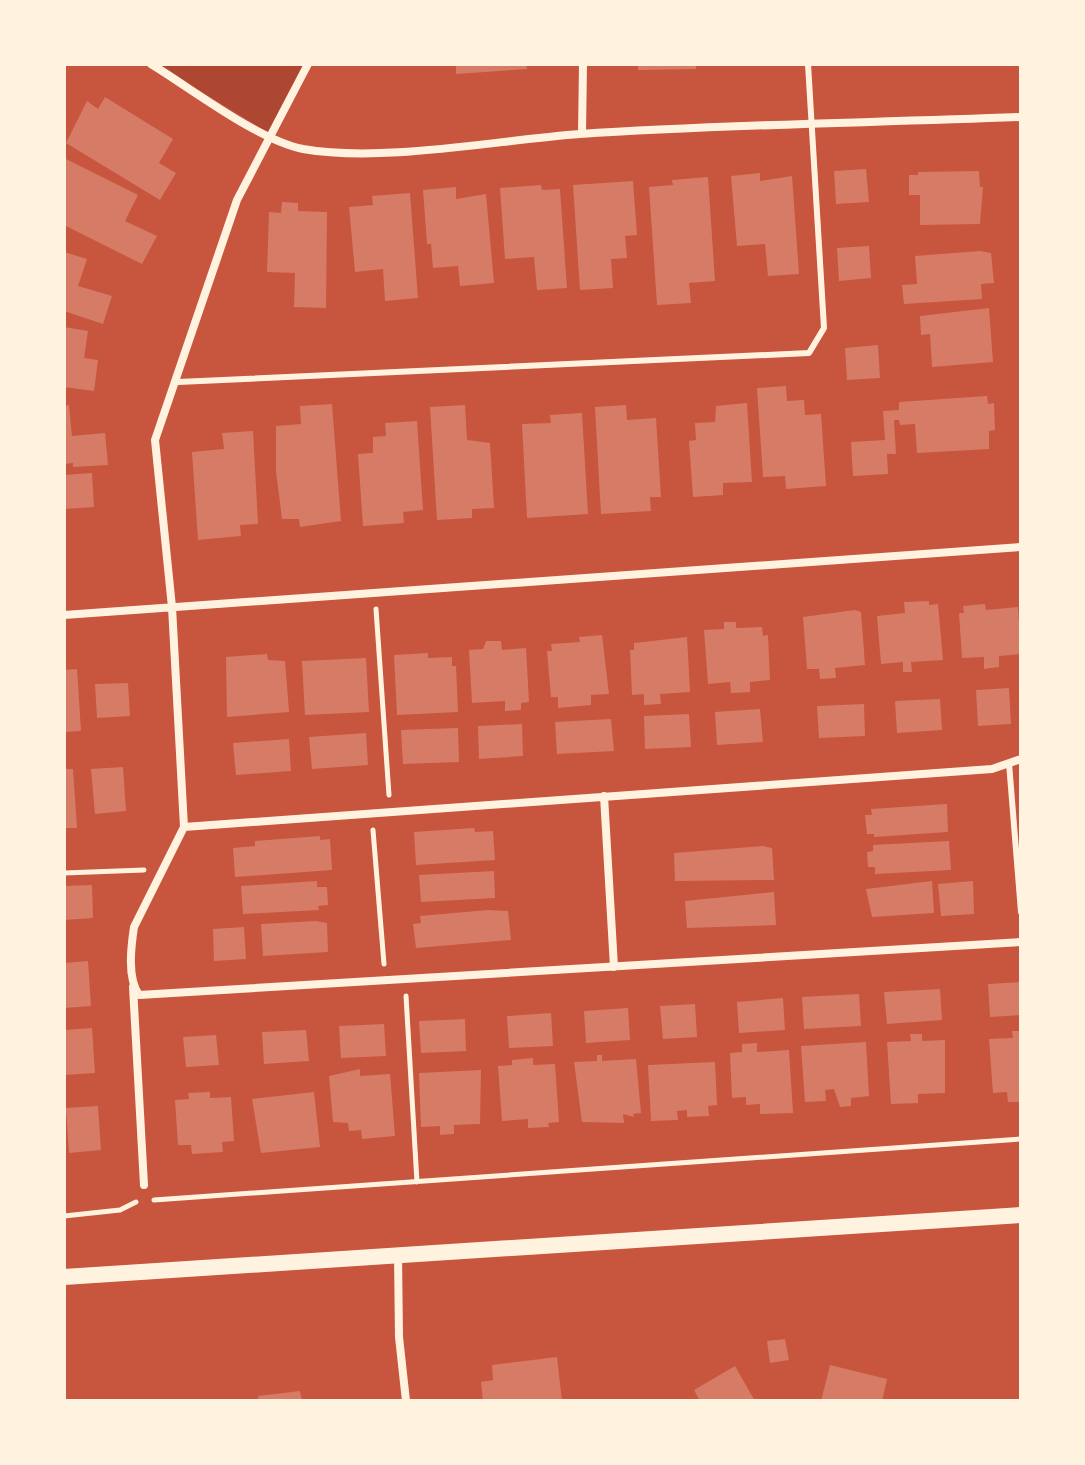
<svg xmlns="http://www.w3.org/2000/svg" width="1085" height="1465" font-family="'Zilla Slab',serif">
	<rect width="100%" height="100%" fill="#c8553d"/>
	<!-- green -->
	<path fill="#ae4732" d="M156 64H305L269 133Z"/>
	<!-- building -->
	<path fill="#d67c66" d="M456 64H526L527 69 456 74Z
		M638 64H696V69L638 70Z
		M105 97 173 139 159 163 176 173 160 200 66 143 87 101 98 109Z
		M64 158 138 195 125 221 157 236 142 264 64 225Z
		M866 169 869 202 836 204 834 171Z
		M979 171 980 187H983L980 224 920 225V195H909V175H918V172Z
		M760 173V181L792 176 799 274 768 276 765 244 737 246 731 176Z
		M708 177 715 281 689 283 691 303 657 305 649 187 673 185 672 180Z
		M633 181 637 235 625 236 627 258 611 259 613 288 580 290 573 185Z
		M541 185 542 190 560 189 567 288 537 290 534 257 505 259 500 188Z
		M456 187V199L486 194 494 283 460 286 458 266 433 268 431 244H427L423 190Z
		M410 193 418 298 385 301 383 269 355 272 349 207 373 205 372 196Z
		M282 202 298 203V211L327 212 326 308 294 307 295 273 267 272 269 212 281 213Z
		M869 246 871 278 839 281 837 248Z
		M980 251 991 253 994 283 981 284 982 299 904 304 902 285 917 284 915 256Z
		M64 252 87 259 78 286 112 296 103 324 64 311Z
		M989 308 993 362 932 367 930 334 921 335 920 316Z
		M64 327 88 331 84 358 98 360 94 391 64 387Z
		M878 345 880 378 847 380 845 348Z
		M786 386 787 401 804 400 805 415 821 414 826 486 786 489 785 476 763 477 757 388Z
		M987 396 988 404 994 403 995 430 989 431V449L917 453 915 424 900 425 899 420H894L896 454H887L888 474 853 476 851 442 885 440 883 411 899 410V402Z
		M747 403 752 482 723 483V495L693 497 689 441 696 440 695 423 715 422 716 406Z
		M332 404 341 521 300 527 299 519H282L276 471V426L301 424 300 406Z
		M69 405 72 436 105 433 108 465 73 467V463L64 464V406Z
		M465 405 467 440 490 443 494 508 472 509V518L437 520 430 407Z
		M626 405 627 420 656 418 661 497H650L651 511 601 514 595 407Z
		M582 413 588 514 527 518 522 424 551 423 550 415Z
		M417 421 423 510 403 512 404 523 363 526 358 454 373 453V437L386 436 385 423Z
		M253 431 258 524 240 525 241 536 198 540 192 452 224 449 222 433Z
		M92 473 94 507 64 509V475Z
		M929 601V605L938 604 943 660 911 662 912 672H903V662L881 664 877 616 905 613 904 602Z
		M985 604 986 610 1018 607 1021 654 999 656V667L984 669V657L962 658 959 613H964L963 606Z
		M855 610 861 612 865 665 835 668 836 678 820 679 819 669H807L803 617Z
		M724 622H736V628L762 627 763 636 768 635 770 680 750 682V692L731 693 730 682 708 684 704 630 724 629Z
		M602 635 609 694 591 695V705L558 708V697H551L547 651H552L551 644 580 642 579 637Z
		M687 637 690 692 660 694 661 704 644 705V694L632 695 630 650H634V643Z
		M486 641H501L502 650 526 648 529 702 521 703V710L505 711V701L472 703 469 650 483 649Z
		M428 653V658L452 657V666H456L458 712 397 715 394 655Z
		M267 654 268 660 285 661 289 712 227 717 226 657Z
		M366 658 369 712 305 715 302 661Z
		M77 669 81 731 64 732V670Z
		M128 683 130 716 97 718 95 684Z
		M1009 688 1011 724 978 726 976 690Z
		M940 699 942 730 897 733 895 701Z
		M864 704 865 736 819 738 817 706Z
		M760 709 763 742 717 745 715 712Z
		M689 714 691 747 645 749 644 716Z
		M611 719 614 751 557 754 555 722Z
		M522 724 523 756 479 759 478 726Z
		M458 728 459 762 403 764 401 730Z
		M366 733 368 765 312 769 309 737Z
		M289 739 291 771 236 775 233 743Z
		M123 767 126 811 95 814 91 769Z
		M64 769H73L77 828H64Z
		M947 804 948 832 874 837V834H867L865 815H872L871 809Z
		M474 828 475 832 493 831 495 860 416 865 414 832Z
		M320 836V840L330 839 332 870 235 877 233 848 255 846V841Z
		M949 841 951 870 875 874V867H868L867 852 873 851V845Z
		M763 846 772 848 774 880 675 881 674 853Z
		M494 871 495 898 421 902 419 875Z
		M317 881V887H327L328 905 318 906 319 910 243 914 241 886Z
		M932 881 934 913 872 917 866 889Z
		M973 881 974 914 941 916 938 884Z
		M92 885 93 918 64 920V886Z
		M774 892 776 925 687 928 685 901Z
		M488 910 508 911 511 940 416 948 413 924 421 923 420 916Z
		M316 921 327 923 328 952 263 956 261 924Z
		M244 927 246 959 214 961 213 929Z
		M88 961 91 1006 64 1008V963Z
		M1021 982V1015L990 1017 988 984Z
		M940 989 942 1020 887 1024 884 992Z
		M859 994 861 1026 804 1029 802 997Z
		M783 998 785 1030 739 1033 737 1002Z
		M695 1004 697 1037 663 1039 660 1006Z
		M628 1008 630 1040 586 1043 584 1011Z
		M551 1013 553 1046 509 1048 507 1016Z
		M465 1019 466 1051 421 1053 419 1021Z
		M384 1024 386 1056 341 1058 339 1026Z
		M92 1028 95 1073 64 1075V1030Z
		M306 1030 309 1061 264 1064 262 1032Z
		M1012 1031H1020L1021 1037V1102H1008L1007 1092 993 1093 989 1039 1013 1038Z
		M910 1034H922V1041L945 1040V1093L918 1094V1103L891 1104 887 1042 911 1041Z
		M216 1035 219 1065 186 1067 183 1037Z
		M866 1042 869 1096 851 1098V1106L840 1107 834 1089 825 1090 826 1101 805 1102 801 1046Z
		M757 1043V1052L789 1050 793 1113 760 1114V1104L746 1105V1097L732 1098 730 1053 742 1052V1044Z
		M597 1055H602V1061L636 1059 641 1113 633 1114 634 1117 623 1114 624 1123 582 1122 574 1062 597 1061Z
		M533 1058V1065L555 1064 559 1122 548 1123 549 1127 528 1128V1119L502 1121 498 1066 512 1065V1060Z
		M715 1062 717 1105 708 1106 709 1116 687 1117V1110L677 1111 678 1120 651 1121 648 1065Z
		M360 1069V1076L390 1074 395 1136 362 1139 361 1130 349 1131 348 1123 333 1122 329 1076Z
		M481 1070 480 1124 454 1125V1134L440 1135V1126L421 1127 419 1073Z
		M210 1092V1098L231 1097 234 1141 222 1142 223 1152 192 1154 191 1145H178L175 1100 189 1099 188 1093Z
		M314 1092 320 1147 261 1153 252 1099Z
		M98 1106 101 1150 69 1153 66 1108Z
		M785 1339 789 1360 770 1363 767 1341Z
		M557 1357 562 1401H483L481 1382 493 1380 492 1365Z
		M830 1365 887 1379 882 1401H821Z
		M735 1366 755 1401H700L694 1390Z
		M300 1391 302 1401H259L258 1396Z"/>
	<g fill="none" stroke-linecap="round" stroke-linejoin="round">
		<!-- path -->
		<path stroke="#fff3e0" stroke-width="5" d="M376 609 389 795
			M373 830 384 964
			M64 873 144 870
			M406 996 417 1182
			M154 1200 1021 1139
			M64 1216 120 1210 136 1202"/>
		<!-- service -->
		<path stroke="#fff3e0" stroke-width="6" d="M178 382 809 353 824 328 808 64
			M1009 763 1021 912"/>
		<!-- minor -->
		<path stroke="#fff3e0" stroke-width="8" d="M151 64C192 89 258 140 303 149 383 163 497 140 580 134 727 124 874 123 1021 117
			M582 134 583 64
			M64 615 1021 547
			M1021 759 992 769 184 827 134 927C131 947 127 978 139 995L1021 942
			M604 796 614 967
			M184 827 172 607 155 440 237 200 308 64
			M133 987 144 1185
			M398 1254 399 1337 406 1401"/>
		<!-- secondary -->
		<path stroke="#fff3e0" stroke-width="16" d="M64 1277 1021 1215"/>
	</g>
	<!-- border -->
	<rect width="1085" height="1465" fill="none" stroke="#fff3e0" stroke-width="132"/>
</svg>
